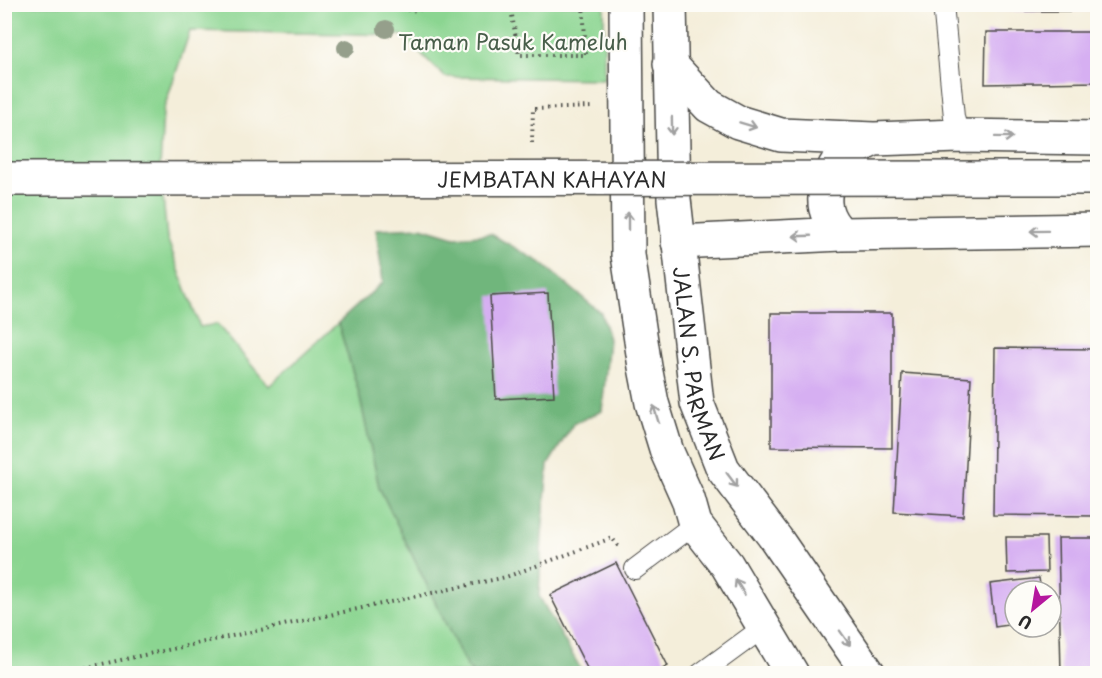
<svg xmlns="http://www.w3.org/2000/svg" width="1102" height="678" font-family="'Playpen Sans',sans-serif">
	<rect width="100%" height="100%" fill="#fdfcf7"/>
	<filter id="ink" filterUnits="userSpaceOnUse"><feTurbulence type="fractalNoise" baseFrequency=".0167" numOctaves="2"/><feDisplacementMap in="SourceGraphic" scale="12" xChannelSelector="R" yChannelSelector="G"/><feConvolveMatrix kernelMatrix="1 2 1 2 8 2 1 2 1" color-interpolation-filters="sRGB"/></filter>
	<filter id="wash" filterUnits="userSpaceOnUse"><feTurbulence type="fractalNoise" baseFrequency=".008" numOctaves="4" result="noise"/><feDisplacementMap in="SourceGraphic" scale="24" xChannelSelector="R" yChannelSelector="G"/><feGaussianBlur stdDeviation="1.35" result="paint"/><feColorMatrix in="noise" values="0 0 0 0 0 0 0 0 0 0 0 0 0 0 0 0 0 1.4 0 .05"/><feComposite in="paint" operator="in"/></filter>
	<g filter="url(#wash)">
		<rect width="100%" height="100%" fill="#f4eeda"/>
		<!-- green -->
		<path fill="#8bd591" stroke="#5b805e" stroke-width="1.5" d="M4 5H604V79L445 77 402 35 190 31 163 111 160 168 167 238 200 327 217 324 269 386 338 323 359 393 379 487 467 667 473 673H5Z"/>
		<!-- forest -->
		<path fill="#70b67b" stroke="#4e7053" stroke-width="1.5" d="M421 227 455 237 491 234 540 262 601 313 609 339 602 411 573 424 548 465 542 535 539 596 583 673H473L467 667 379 487 359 393 338 323 383 282 376 229Z"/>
		<g id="blocks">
			<!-- building -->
			<path fill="#d6aff2" d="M989 4H1098V11H989Z
				M986 32H1098V82L985 84Z
				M548 293 554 396 496 399 490 296Z
				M771 313H892V448L771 447Z
				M995 348 1098 349V516L993 515Z
				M902 373 971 378 963 516 894 512Z
				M1006 537H1046L1047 572 1007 573Z
				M1058 538H1098V674H1061Z
				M616 563 668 666 654 674H590L550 595Z
				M1039 578 1041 591H1015V624L995 627 990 584Z"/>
		</g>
	</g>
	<g filter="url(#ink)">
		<use href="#blocks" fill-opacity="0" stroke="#494845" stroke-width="1.5"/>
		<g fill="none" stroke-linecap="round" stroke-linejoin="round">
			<defs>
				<path id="lane" d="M943 4 954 117 959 136
					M635 569 695 524
					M700 674 764 627"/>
				<g id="secondary">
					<path d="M626 4 628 255 645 367 652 403 667 452 688 499 695 524 727 565 792 674"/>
					<path id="s1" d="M670 4 674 199 697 403 723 469 776 539 869 674"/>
				</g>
				<path id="highway" d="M670 64 709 106 738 122 781 135 874 139 959 136 1098 138
					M841 234C825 218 820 200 830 179 832 173 834 166 838 162 847 151 862 145 874 139
					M678 242 841 234 1098 230"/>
			</defs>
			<!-- lane casing -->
			<use href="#lane" stroke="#494845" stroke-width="22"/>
			<!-- secondary casing -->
			<use href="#secondary" stroke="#494845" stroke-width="36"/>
			<!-- highway casing -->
			<use href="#highway" stroke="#494845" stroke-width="36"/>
			<!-- path -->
			<path stroke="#494845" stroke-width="4" stroke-dasharray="1.5 4.5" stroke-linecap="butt" d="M397 4 403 9 418 11 425 4
				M510 4 519 55H586L583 4
				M532 143 533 109 593 107
				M56 674 506 577 612 538 619 547"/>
			<!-- lane -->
			<use href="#lane" stroke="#fff" stroke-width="20"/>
			<!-- secondary -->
			<use href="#secondary" stroke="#fff" stroke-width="33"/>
			<!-- highway -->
			<use href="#highway" stroke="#fff" stroke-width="33"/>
			<defs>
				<g id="highway-bridge">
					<path id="s2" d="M4 179 1098 178"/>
				</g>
			</defs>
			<!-- highway-bridge casing -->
			<use href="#highway-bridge" stroke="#494845" stroke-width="36" stroke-linecap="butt"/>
			<!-- highway-bridge -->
			<use href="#highway-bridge" stroke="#fff" stroke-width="33"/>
		</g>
		<!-- trees -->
		<g fill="#959f8b">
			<circle cx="386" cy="29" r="9"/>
			<circle cx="346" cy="48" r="9"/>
		</g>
		<!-- one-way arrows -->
		<defs><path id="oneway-shaft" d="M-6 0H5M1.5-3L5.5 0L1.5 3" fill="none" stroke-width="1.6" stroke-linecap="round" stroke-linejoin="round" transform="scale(1.5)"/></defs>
		<g stroke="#a0a0a0">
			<use href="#oneway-shaft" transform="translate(748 125) rotate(17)"/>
			<use href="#oneway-shaft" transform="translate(672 126) rotate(89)"/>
			<use href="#oneway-shaft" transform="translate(1004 137) rotate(1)"/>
			<use href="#oneway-shaft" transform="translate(628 221) rotate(-90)"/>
			<use href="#oneway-shaft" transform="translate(1039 231) rotate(179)"/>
			<use href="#oneway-shaft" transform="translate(802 236) rotate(178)"/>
			<use href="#oneway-shaft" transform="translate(656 414) rotate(-107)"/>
			<use href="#oneway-shaft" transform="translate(732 480) rotate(53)"/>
			<use href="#oneway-shaft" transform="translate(740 587) rotate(-121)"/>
			<use href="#oneway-shaft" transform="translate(845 638) rotate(55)"/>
		</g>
	</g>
	<g text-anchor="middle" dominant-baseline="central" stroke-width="4.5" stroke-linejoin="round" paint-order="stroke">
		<!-- park labels -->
		<g font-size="21" fill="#485e4a" stroke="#fdfcf7">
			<text x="513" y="41">Taman Pasuk Kameluh</text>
		</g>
		<!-- street labels -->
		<g font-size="21" fill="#2b2b2b" stroke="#fdfcf7">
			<text stroke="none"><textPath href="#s2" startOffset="548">JEMBATAN KAHAYAN</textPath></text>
			<text stroke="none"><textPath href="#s1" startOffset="362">JALAN S. PARMAN</textPath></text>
		</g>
	</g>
	<!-- margin -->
	<rect width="1102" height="678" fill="none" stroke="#fdfcf7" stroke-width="24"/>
	<!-- north arrow -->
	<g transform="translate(1033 609) rotate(210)"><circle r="28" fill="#fdfcf7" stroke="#a9a8a5" stroke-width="1.5"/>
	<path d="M0-4.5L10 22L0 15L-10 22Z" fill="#b5179e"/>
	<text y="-9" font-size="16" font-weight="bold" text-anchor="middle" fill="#2b2b2b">U</text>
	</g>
</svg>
